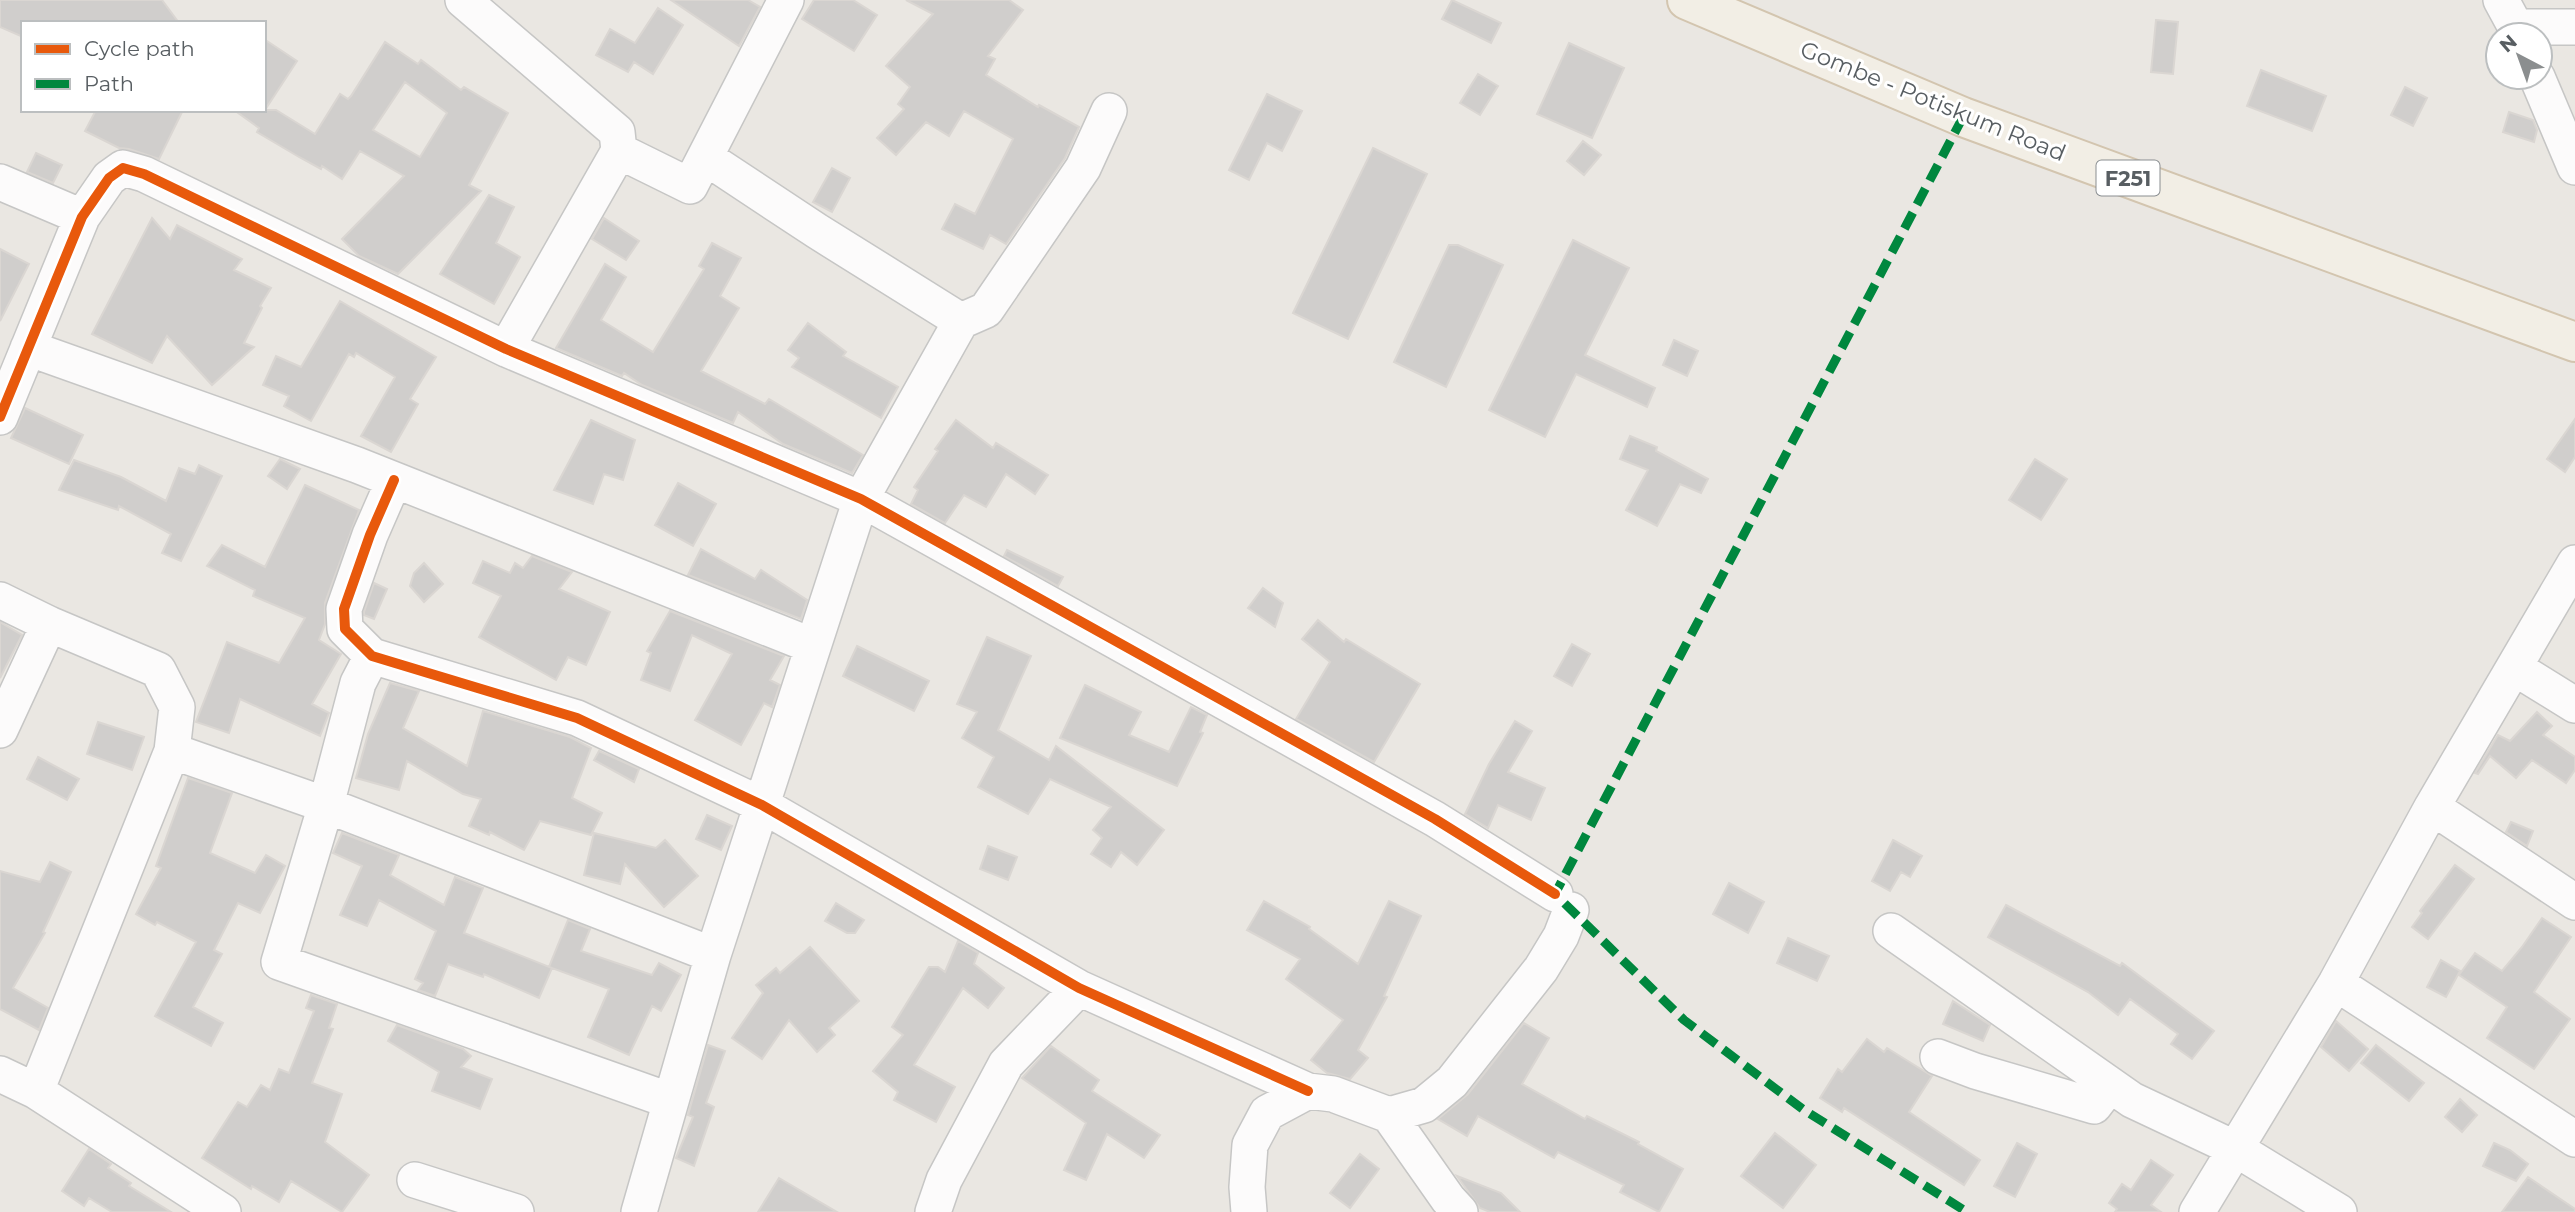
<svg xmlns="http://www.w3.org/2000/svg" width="2575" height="1212" font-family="Montserrat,sans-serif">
	<rect width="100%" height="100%" fill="#eae7e2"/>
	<!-- building -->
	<path fill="#d0cecc" stroke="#dad6d2" stroke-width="2" fill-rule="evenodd" d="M0 0H162L179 23H23V37L0 27Z
		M671 0H748L760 7 739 46Z
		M814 0H853L877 15 854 51 802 19Z
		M906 0H1009L1023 10 988 56 995 59 986 75 1038 107 1039 105 1079 127 1065 158 1006 244 990 235 983 249 942 229 955 204 975 214 1013 139 964 111 949 136 926 122 896 155 877 138 904 109 898 104 910 87 886 66 933 14Z
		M1452 0 1501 23 1491 43 1442 19Z
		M658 8 683 25 653 74 634 62 628 72 596 55 610 29 635 43Z
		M2156 20 2178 22 2173 74 2151 72Z
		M264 39 297 61 265 110H276L315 134 340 94 348 99 351 96 385 42 418 64 421 60 461 90 464 87 508 113 469 185 481 191 398 274 359 256 342 239 404 176 360 151 342 179 322 166 321 169 299 157 257 132 259 128 234 110H264ZM405 82 447 113 420 157 373 130Z
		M1569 43 1624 68 1592 138 1537 114Z
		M2261 70 2326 96 2312 131 2247 106Z
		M1478 74 1498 86 1480 115 1460 103Z
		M2405 87 2427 98 2413 126 2391 115Z
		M1267 94 1302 111 1282 151 1267 143 1249 180 1229 170Z
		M96 110H183L159 159 129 149 119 148 85 131Z
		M2509 112 2533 120 2537 130 2534 142 2503 132Z
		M1583 141 1601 155 1584 175 1567 161Z
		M1373 148 1427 174 1348 339 1293 313Z
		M36 153 62 165 53 183 27 172Z
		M832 168 850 178 832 212 813 202Z
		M489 195 514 207 496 243 520 257 494 304 440 274Z
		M152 218 170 239 177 225 242 259 234 270 271 288 260 306 262 308 244 343 254 347 212 385 167 336 152 363 92 334Z
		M604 218 639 241 626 260 592 239Z
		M1573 240 1629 268 1585 355 1655 388 1647 407 1576 374 1545 437 1489 410Z
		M712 243 741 258 720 296 739 308 701 371 765 404 769 399 863 455 852 473 783 444 738 412 733 423 642 385 624 373 622 376 556 348 605 264 626 277 601 320 653 352 704 269 699 266Z
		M1449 245H1458L1503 265 1446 387 1394 362Z
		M0 249 29 264 0 321Z
		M340 301 436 357 410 399 418 404 391 452 361 436 395 377 356 353 354 357 349 354 311 421 284 406 289 396 263 385 276 356 301 367Z
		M808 323 846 352 843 356 898 387 881 418 792 367 799 358 788 350Z
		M1674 340 1698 351 1687 376 1663 365Z
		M25 408 83 435 69 464 11 438Z
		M2575 419V457L2565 472 2547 459Z
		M591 420 635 440 623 480 604 474 593 504 554 490Z
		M956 420 993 448 996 443 1048 475 1035 494 1006 474 986 507 964 495 945 523 911 504 918 490 914 487 938 451 935 449Z
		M1630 436 1657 447 1656 451 1708 479 1701 493 1680 484 1657 526 1626 510 1648 470 1620 459Z
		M280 459 300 469 287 489 268 476Z
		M2035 459 2067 479 2041 520 2009 500Z
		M74 460 121 477 166 501 179 468 195 474 199 465 222 476 181 561 162 553 171 534 119 506 118 510 59 490Z
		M678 483 716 504 693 546 655 525Z
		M305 485 359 510 325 603V624L319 640 341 654 312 704 329 713 320 736 240 699 229 733 196 722 227 642 279 663 305 618 253 596 255 590 207 566 222 545 265 567Z
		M701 549 755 579 761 570 807 600 801 619 688 575Z
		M1007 550 1063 577 1058 586 1004 556Z
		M532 556 572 572 559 589 610 612 586 665 568 657 556 680 479 637 501 596 473 583 483 561 510 573 515 563 523 568Z
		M424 563 443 584 424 602 410 586 414 573Z
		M374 583 387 589 374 619 364 615V612Z
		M1263 588 1283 603 1275 627 1248 608Z
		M670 611 784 656 770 680 780 685 772 707 764 703 741 745 695 720 732 654 692 635 670 691 641 680 651 653 647 651Z
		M1318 620 1344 642 1346 639 1420 684 1374 762 1296 719 1330 662 1302 639Z
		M0 622 22 635 0 678Z
		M987 637 1031 656 998 730 1049 760 1056 746 1164 830 1137 865 1121 852 1111 867 1091 854 1102 838 1093 830 1111 807 1050 779 1028 814 978 787 994 757 962 738 977 712 957 704Z
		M1572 644 1590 654 1572 686 1554 676Z
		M857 646 929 681 914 711 843 676Z
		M390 683 419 691 403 728 467 766 483 711 570 737 591 748 572 798 602 813 591 835 540 821 524 850 490 832 489 835 469 826 481 799 463 794 407 761 399 790 356 778 368 734Z
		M1085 685 1141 712 1129 735 1169 752 1191 707 1207 715 1200 732 1203 733 1177 786 1060 738Z
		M2537 712 2552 726 2543 735 2575 757V770L2566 783 2532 760 2516 778 2490 756 2478 774 2475 773 2498 735 2510 741Z
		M1515 721 1532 731 1508 772 1545 788 1531 820 1498 805 1488 828 1465 814 1489 764Z
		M98 722 144 737 132 770 87 754Z
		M599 751 639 769 634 782 594 760Z
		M38 757 79 779 67 800 27 779Z
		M188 778 232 793 210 853 255 873 266 855 285 866 260 913 238 903 214 950 222 954 193 1007 223 1023 211 1046 155 1016 196 942 157 922 155 925 136 914 161 868 156 866Z
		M707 815 732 826 721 850 696 839Z
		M2511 822 2533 831 2527 846 2506 832Z
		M342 833 399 855 390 875 444 905 455 877 483 888 464 933 552 968 539 998 484 974 483 977 448 964 435 996 418 990 423 983 415 979 436 931 379 900 367 926 340 915 362 866 333 853Z
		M594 833 656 848 665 840 698 876 664 907 625 864 620 884 584 875Z
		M1893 840 1922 856 1910 877 1901 872 1890 891 1872 881Z
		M988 846 1017 857 1008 880 980 869Z
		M50 862 71 872 43 932 45 933 13 988 48 1008 39 1030 0 1009V871L40 882Z
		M2455 865 2474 879 2428 939 2412 927 2422 913 2420 911Z
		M1729 883 1764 902 1748 933 1713 914Z
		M1264 901 1310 927 1309 929 1358 964 1389 901 1421 916 1384 996 1387 997 1358 1050 1368 1058 1350 1079 1327 1073 1311 1060 1343 1020 1286 979 1300 959 1247 930Z
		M836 903 864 920 855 933H847L825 921Z
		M2006 905 2120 966 2122 963 2214 1031 2192 1059 2171 1044 2178 1034 2130 999 2118 1015 2088 992 1988 937Z
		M2542 918 2571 937 2534 992 2570 1019 2534 1069 2487 1038 2507 1007 2459 975 2475 953 2502 971 2522 947Z
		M568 920 590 929 581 951 652 975 659 963 681 975 661 1011 652 1006 629 1055 588 1037 609 989 549 967Z
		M1788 938 1829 956 1817 981 1777 963Z
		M958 941 978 953 974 964 1004 988 988 1008 963 988 914 1065 955 1087 936 1122 894 1100 898 1092 873 1071 903 1035 892 1027 929 967H938L945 972Z
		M810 947 859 1001 829 1028 835 1035 817 1052 789 1020 762 1059 732 1038 763 993 756 985 776 968 780 973Z
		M2441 960 2460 971 2446 997 2427 987Z
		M311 995 337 1004 329 1028 333 1029 312 1083 342 1094 325 1142 369 1175 342 1212 291 1181 279 1202 252 1186 251 1189 202 1158 238 1102 247 1107 261 1085 270 1090 279 1069 289 1073 314 1011 306 1008Z
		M1953 1001 1990 1025 1983 1041 1943 1024Z
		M2336 1021 2368 1049 2349 1071 2321 1047Z
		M1524 1023 1549 1038 1522 1084 1585 1119 1587 1116 1639 1142 1638 1144 1683 1169 1659 1212 1620 1192 1624 1185 1558 1152 1554 1158 1478 1116 1467 1136 1438 1119 1468 1094Z
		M397 1025 463 1049 471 1056 461 1067 492 1079 480 1109 432 1091 439 1072 388 1041Z
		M1867 1039 1884 1052 1887 1048 1932 1076 1909 1112 1980 1160 1964 1185 1844 1108 1842 1112 1820 1098 1838 1069 1842 1072Z
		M708 1045 725 1051 706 1103 714 1107 694 1166 676 1158 693 1117 688 1115Z
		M2376 1045 2424 1083 2409 1101 2361 1063Z
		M1051 1046 1099 1080 1092 1091 1160 1135 1144 1158 1107 1134 1086 1180 1064 1170 1086 1123 1022 1078Z
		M2460 1099 2477 1115 2462 1132 2445 1117Z
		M1775 1133 1816 1165 1783 1208 1741 1176Z
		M2017 1143 2037 1154 2015 1197 1994 1186Z
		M2494 1143 2510 1150 2528 1164 2516 1181 2483 1166Z
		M89 1149 111 1164 108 1168 131 1183 129 1186 171 1212H112L89 1198 84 1206 62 1191Z
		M1360 1154 1379 1169 1350 1208 1330 1193Z
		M2151 1160 2173 1175 2151 1205 2161 1212H2115L2117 1209 2109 1203 2122 1184 2131 1190Z
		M1457 1176 1501 1193 1520 1212H1490L1480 1208Z
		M2528 1177 2575 1209V1212H2502Z
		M779 1178 837 1212H758Z"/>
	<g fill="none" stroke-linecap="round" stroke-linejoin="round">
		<defs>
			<path id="minor" d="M463 0 617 132 619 151 506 349
				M2501 0 2520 35
				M2517 27H2575
				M2537 77 2575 167
				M619 151 690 186 786 0
				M705 157 817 231 961 321
				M0 182 82 217
				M28 348 357 465 813 646
				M0 417 82 217 109 178 123 168 144 174 506 349 861 499 1435 819 1555 894
				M394 480 370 535 344 609 345 629 372 656 577 718 762 805 1079 988 1308 1091
				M0 600 49 624 158 670 177 707 172 751 36 1091
				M372 656 358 683 326 805 279 962 671 1101
				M2515 668 2575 705
				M0 730 49 624
				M172 751 326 805 713 955
				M2432 807 2575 902
				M1891 931 2132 1100 2236 1149 2339 1212
				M2336 983 2575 1139
				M1938 1057 1975 1071 2094 1106 2110 1085
				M0 1074 36 1091 223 1212
				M1389 1115 1448 1199 1460 1212
				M415 1180 516 1212
				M639 1212 713 955 861 499 961 321 986 310 1083 168 1109 111
				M933 1212 944 1180 1006 1064 1079 988
				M1249 1212 1247 1187 1250 1145 1267 1113 1308 1091 1333 1094 1389 1115 1424 1105 1452 1082 1541 969 1561 936 1571 910
				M2197 1212 2336 983 2432 807 2575 563"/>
			<path id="major" d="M1687 0 1963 117 2575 342"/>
		</defs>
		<!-- minor casing -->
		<use href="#minor" stroke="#c6c6c5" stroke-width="38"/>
		<!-- major casing -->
		<use href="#major" stroke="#d3c5af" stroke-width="42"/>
		<!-- minor -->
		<use href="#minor" stroke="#fcfbfb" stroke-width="35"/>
		<!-- major -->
		<use href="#major" stroke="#f2eee5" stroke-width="38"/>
		<!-- quiet -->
		<path stroke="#00873e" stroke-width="9" stroke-dasharray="18 9" stroke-linecap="butt" d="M1963 117 1555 894 1684 1020 1804 1110 1967 1212"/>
		<defs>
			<path id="cycleway" d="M0 417 82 217 109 178 123 168 144 174 506 349 861 499 1435 819 1555 894
				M394 480 370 535 344 609 345 629 372 656 577 718 762 805 1079 988 1308 1091"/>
		</defs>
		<!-- cycleway casing -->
		<use href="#cycleway" stroke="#fff" stroke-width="15"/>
		<!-- cycleway -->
		<use href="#cycleway" stroke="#e8590c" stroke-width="10"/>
	</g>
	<g text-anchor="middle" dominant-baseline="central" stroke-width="6" stroke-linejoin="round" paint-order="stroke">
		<!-- shield labels -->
		<rect fill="#fff" stroke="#8a8e91" stroke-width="2" x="2096.5" y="160.5" width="63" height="35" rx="5"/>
		<g font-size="21" font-weight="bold" fill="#585e62">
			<text x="2128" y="178">F251</text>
		</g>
		<!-- street labels -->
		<g font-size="23" fill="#585e62" stroke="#fff">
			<text transform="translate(1933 101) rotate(22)">Gombe - Potiskum Road</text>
		</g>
	</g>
	<!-- legend -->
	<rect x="21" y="21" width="245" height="91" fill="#ffffff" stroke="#bcbfc0" stroke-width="2"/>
	<rect x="35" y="44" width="35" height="10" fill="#e8590c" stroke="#bcbfc0" stroke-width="2"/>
	<text x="84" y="56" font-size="21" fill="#585e62">Cycle path</text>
	<rect x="35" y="79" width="35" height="10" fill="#00873e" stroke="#bcbfc0" stroke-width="2"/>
	<text x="84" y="91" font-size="21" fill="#585e62">Path</text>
	<!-- north arrow -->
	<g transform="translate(2519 56) rotate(319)"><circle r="33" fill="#ffffff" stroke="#bcbfc0" stroke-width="2"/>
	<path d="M0-5L12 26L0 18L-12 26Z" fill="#8b8e8f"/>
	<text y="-10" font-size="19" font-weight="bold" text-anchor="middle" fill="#585e62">N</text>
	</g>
</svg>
